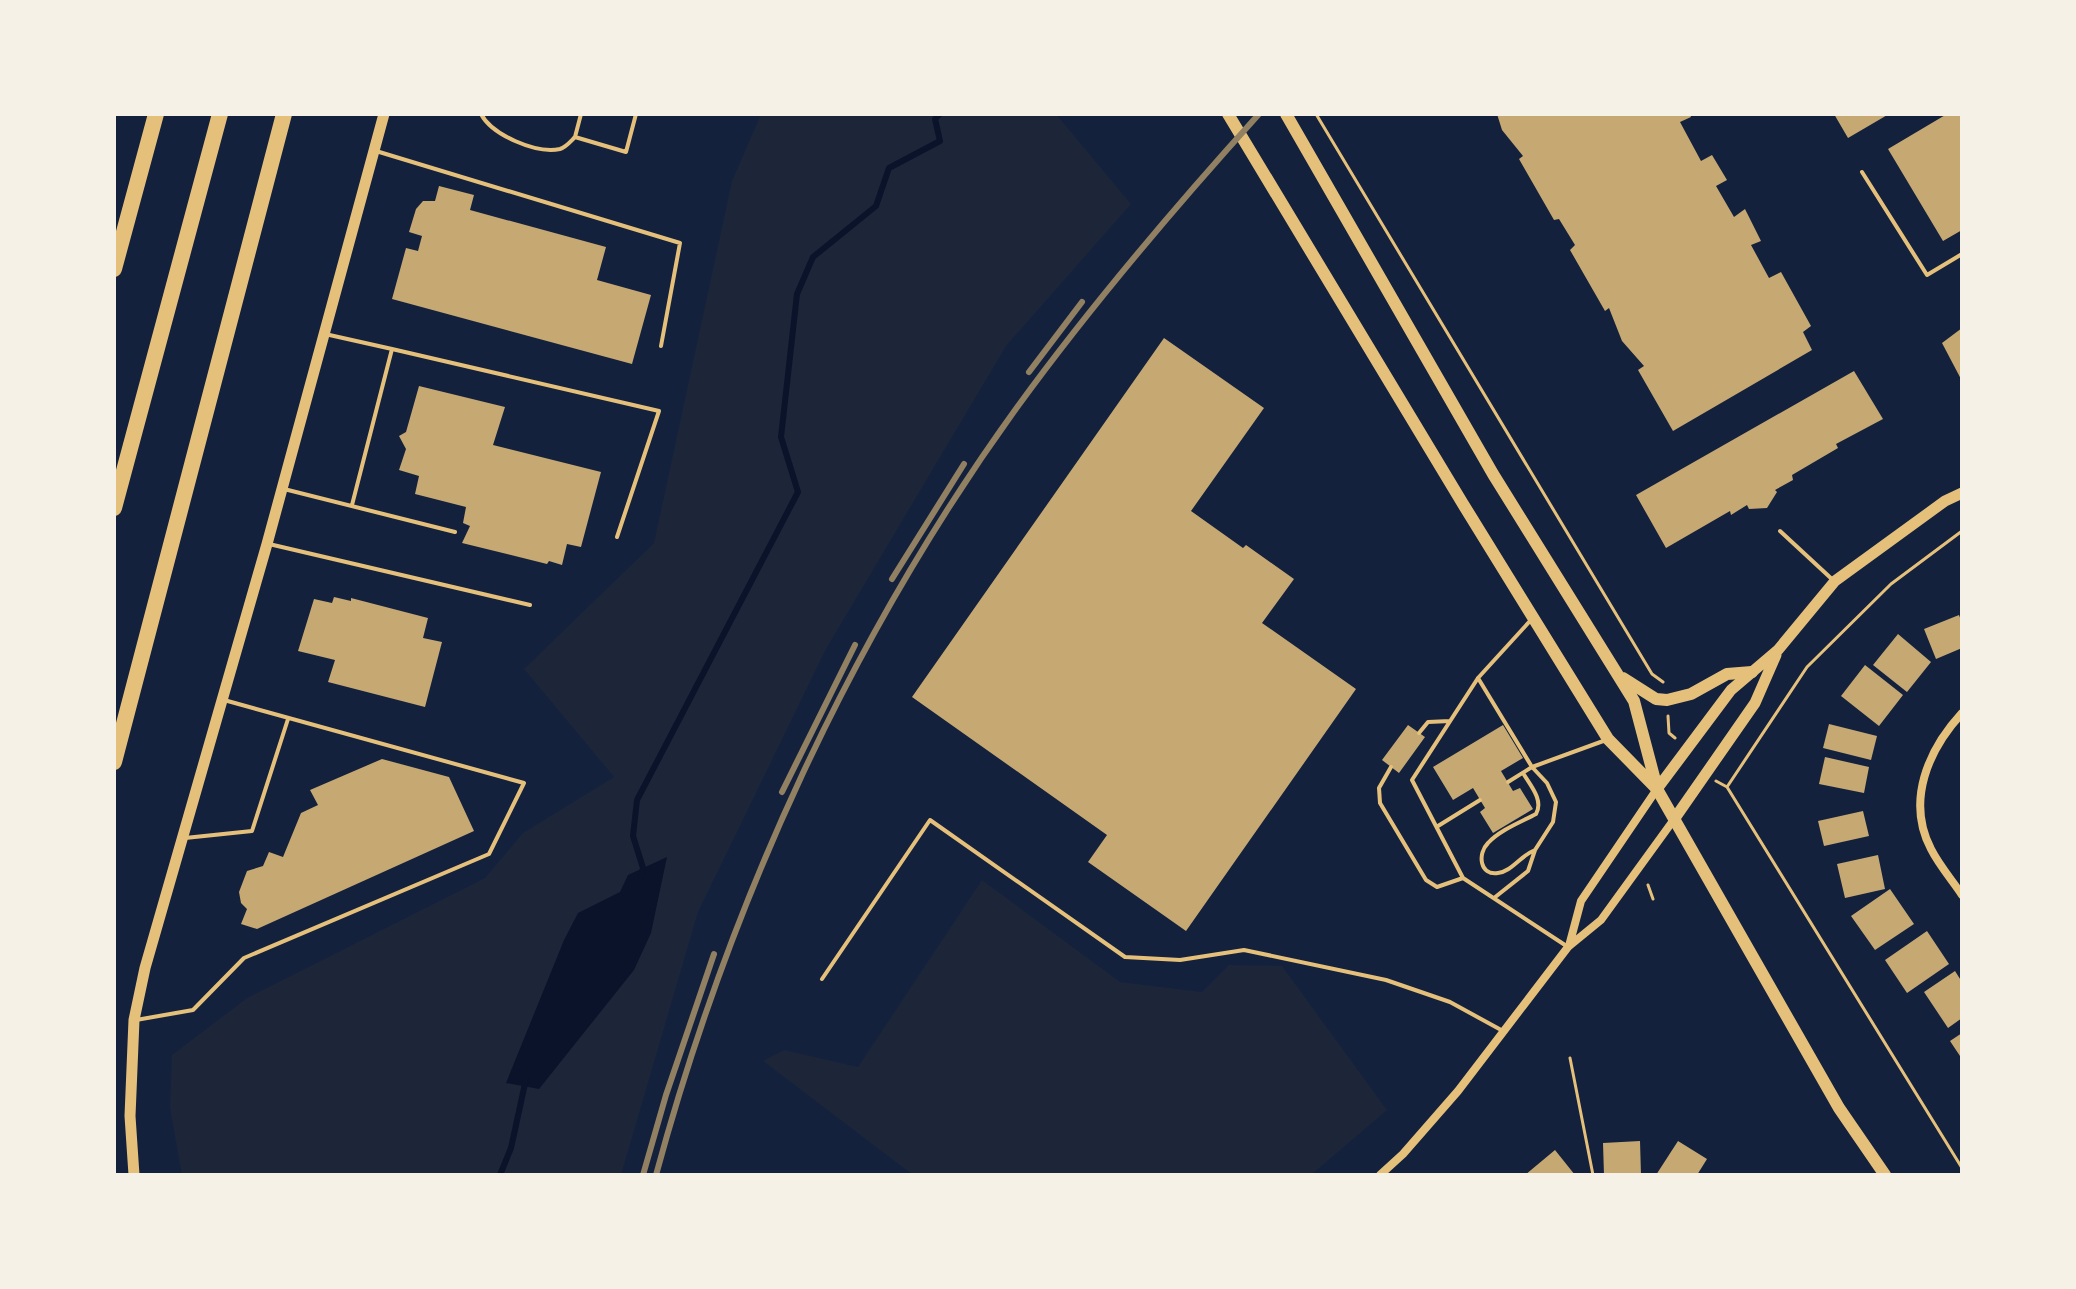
<svg xmlns="http://www.w3.org/2000/svg" width="2076" height="1289" font-family="Karla,sans-serif">
	<rect width="100%" height="100%" fill="#14213d"/>
	<!-- green -->
	<path fill="#1d2539" d="M761 114H1056L1131 204 1006 346 826 649 698 912 621 1175H182L170 1108 172 1055 247 998 485 878 523 833 614 777 524 669 654 543 732 181Z
		M982 880 1120 982 1202 992 1229 965 1282 966 1387 1110 1311 1175H913L763 1061 784 1050 858 1067Z"/>
	<!-- water -->
	<path fill="#0b132b" d="M667 857 651 933 634 970 539 1089 506 1083 564 940 578 913 620 892 628 875Z"/>
	<g fill="none" stroke-linecap="round" stroke-linejoin="round">
		<!-- stream -->
		<path stroke="#0b132b" stroke-width="6" d="M641 876 643 868 633 836 637 800 798 492 781 437 797 294 813 257 876 206 889 168 940 141 935 119 940 114
			M500 1175 511 1148 526 1079"/>
	</g>
	<!-- building -->
	<path fill="#c6a872" d="M1497 114H1690L1691 117 1680 122 1701 161 1712 155 1727 180 1716 186 1734 217 1745 209 1761 241 1751 245 1769 278 1781 272 1811 326 1803 332 1812 350 1673 431 1638 370 1644 366 1622 341 1609 308 1605 311 1570 250 1575 245 1559 219 1554 220 1519 159 1523 156 1502 130Z
		M1834 114H1889L1848 138Z
		M1947 114H1962V230L1943 241 1888 149Z
		M439 186 474 195 470 210 606 247 597 280 651 295 632 364 392 299 406 248 418 251 422 236 409 232 416 209 423 201H435Z
		M1962 328V381L1942 343Z
		M1164 338 1264 408 1191 511 1243 548 1246 545 1294 579 1262 623 1356 689 1186 931 1088 862 1107 835 912 697Z
		M1854 371 1883 419 1836 444 1838 448 1792 475 1793 480 1775 490 1777 492 1767 508 1749 509 1747 505 1731 515 1730 511 1666 548 1636 495Z
		M419 386 505 407 493 445 601 472 581 547 567 544 562 565 549 561 547 564 462 543 470 526 463 523 466 507 415 494 419 476 399 470 406 449 399 436 406 432Z
		M334 597 351 601V598L428 618 423 638 442 642 425 707 328 682 335 660 298 651 314 599 332 603Z
		M1959 615 1962 623V648L1936 659 1924 629Z
		M1898 634 1931 662 1907 692 1873 665Z
		M1865 665 1903 695 1879 726 1841 696Z
		M1829 724 1877 736 1871 760 1823 748Z
		M1408 725 1425 737 1399 773 1382 760Z
		M1503 725 1523 758 1501 771 1513 791 1520 788 1533 809 1493 833 1480 812 1485 808 1473 788 1453 800 1433 767Z
		M1825 757 1869 767 1864 793 1819 784Z
		M382 759 449 777 474 831 257 929 241 924 247 909 241 903 239 892 247 871 263 866 269 852 283 857 301 813 318 805 310 790Z
		M1863 811 1869 836 1824 846 1818 821Z
		M1878 855 1885 889 1845 898 1837 864Z
		M1890 889 1914 924 1875 950 1851 916Z
		M1927 931 1949 964 1907 993 1885 960Z
		M1955 971 1962 982V1018L1948 1028 1924 992Z
		M1962 1033V1059L1950 1041Z
		M1640 1141 1641 1175H1604L1603 1143Z
		M1678 1141 1707 1159 1697 1175H1656Z
		M1555 1150 1575 1175H1525Z"/>
	<g fill="none" stroke-linecap="round" stroke-linejoin="round">
		<!-- path -->
		<path stroke="#e5c07b" stroke-width="3" d="M1316 114 1652 674 1663 682
			M1668 716 1669 733 1675 738
			M1716 781 1727 787 1962 1168
			M1727 787 1807 667 1891 584 1962 531
			M1648 885 1653 899
			M1570 1058 1593 1175"/>
		<!-- service -->
		<path stroke="#e5c07b" stroke-width="4" d="M481 114C492 135 536 154 560 149 566 147 570 142 575 137L626 152 636 114
			M575 137 581 114
			M376 151 680 243 661 346
			M1862 172 1927 275 1962 254
			M325 334 392 349 352 505
			M392 349 659 411 617 537
			M284 489 455 532
			M1780 531 1834 581
			M269 544 530 605
			M1530 621 1478 678 1412 780 1463 878 1568 947
			M1478 678 1532 767 1508 782
			M1419 733 1428 722 1450 721
			M1391 767 1379 788 1380 803 1426 880 1437 887 1463 878
			M1523 773C1530 785 1544 800 1536 814 1521 822 1500 830 1488 843 1477 854 1480 876 1498 873 1511 872 1520 856 1535 850
			M1438 826 1480 800
			M185 838 252 831 288 719
			M1494 898 1528 871 1535 850 1553 822 1556 802 1547 783 1532 767 1606 740
			M822 979 930 820 1125 957 1180 960 1244 950 1386 980 1450 1002 1503 1031
			M136 1020 193 1010 244 958 489 854 524 783 224 700"/>
		<!-- minor -->
		<path stroke="#e5c07b" stroke-width="8" d="M1962 713C1928 750 1906 801 1931 849 1939 865 1952 880 1962 895
			M1569 946 1581 901 1657 789
			M1380 1175 1403 1154 1458 1091 1568 947 1601 920 1675 818"/>
		<!-- tertiary -->
		<path stroke="#e5c07b" stroke-width="11" d="M1657 789 1731 690 1778 650 1835 581 1945 501 1962 493
			M1675 818 1755 703 1776 655
			M134 1175 130 1116 134 1020 145 968 267 544 384 114"/>
		<!-- secondary -->
		<path stroke="#e5c07b" stroke-width="12" d="M1228 114 1463 504 1608 739 1657 789 1839 1108 1885 1175
			M1286 114 1493 474 1634 701 1657 788
			M1623 678 1656 699 1667 700 1691 694 1727 674 1752 672"/>
		<!-- motorway -->
		<path stroke="#e5c07b" stroke-width="16" d="M114 269 156 114
			M114 508 220 114
			M114 762 284 114"/>
		<!-- rail -->
		<path stroke="#918062" stroke-width="6" d="M1029 372 1082 302
			M892 579 964 464
			M782 792 855 645
			M643 1175 666 1095 714 954
			M656 1175C730 902 852 635 1018 406 1093 303 1174 208 1259 114"/>
	</g>
	<!-- border -->
	<rect width="2076" height="1289" fill="none" stroke="#f6f1e7" stroke-width="232"/>
</svg>
